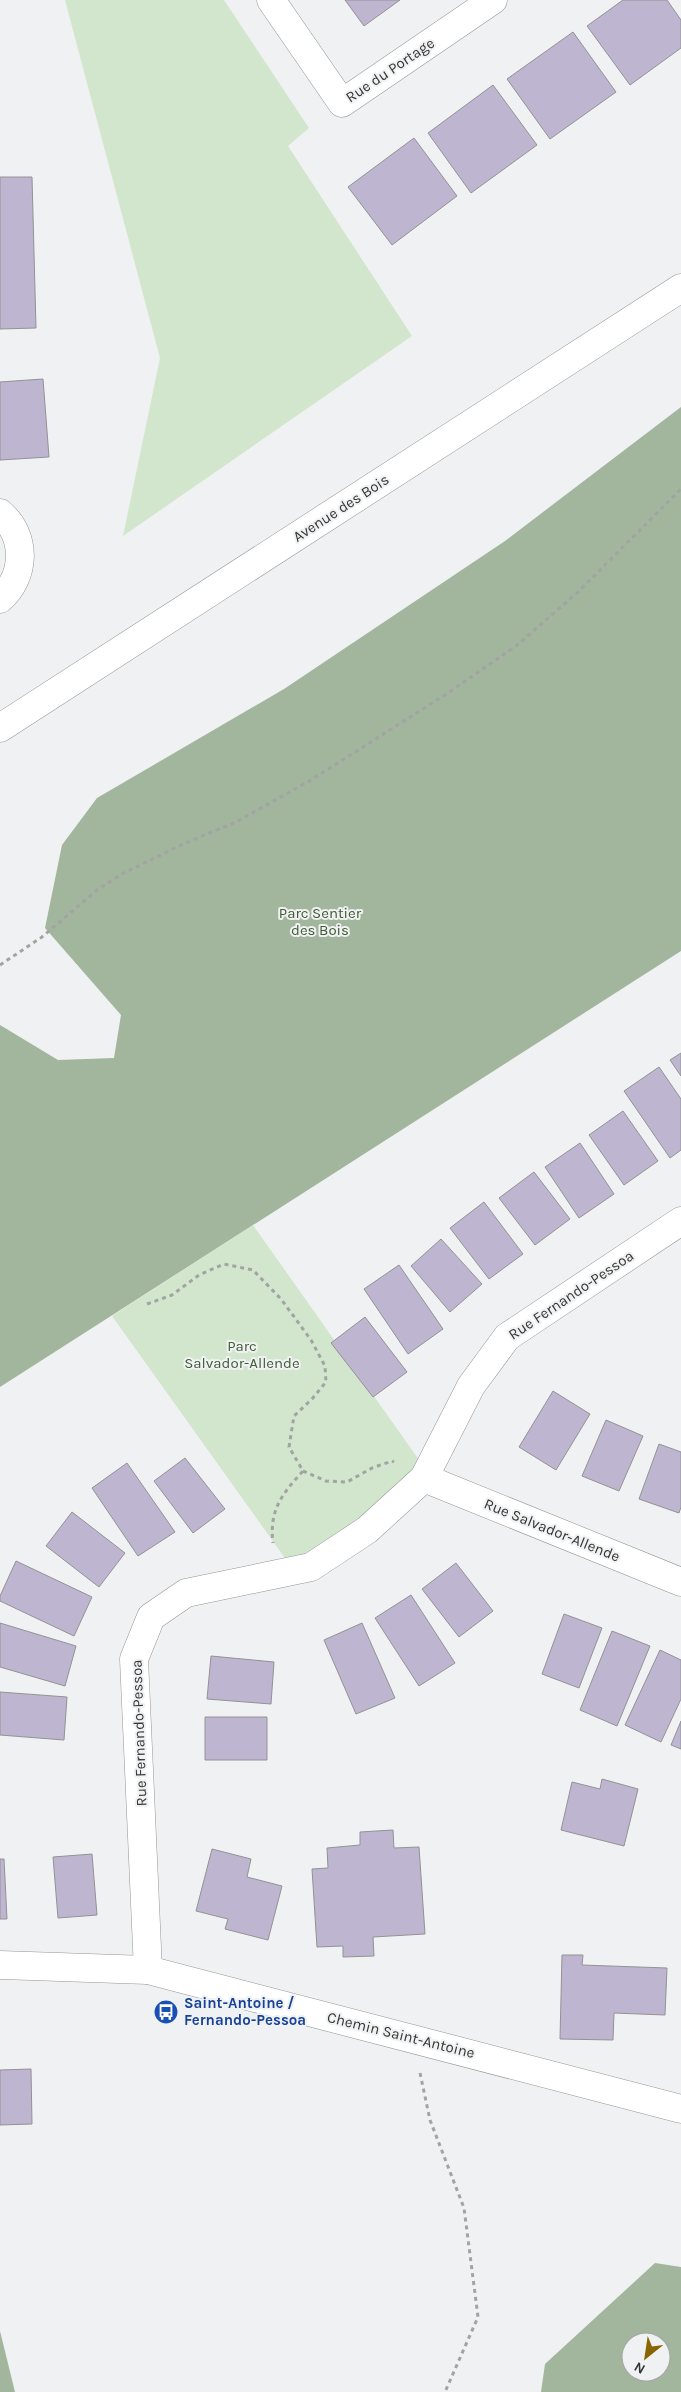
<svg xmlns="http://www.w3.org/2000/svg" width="681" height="2392" font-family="Karla,sans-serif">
	<rect width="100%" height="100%" fill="#f0f1f2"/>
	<!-- green -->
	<path fill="#d2e6cd" d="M65 0H224L309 128 288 146 412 336 123 536 160 358Z
		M253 1225 424 1467 366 1524 292 1568 112 1316Z"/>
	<!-- forest -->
	<path fill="#a2b59d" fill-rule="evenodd" d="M681 407V951L0 1387V1025L58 1060 114 1058 121 1015 45 928 62 845 97 798 284 689 505 541Z
		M655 2263 681 2267V2392H541L545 2364ZM631 2342H661V2372H631Z
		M0 2331 15 2392H0Z"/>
	<!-- building -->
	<path fill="#beb5d1" stroke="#939293" d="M345 0H400L364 26Z
		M623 0H667L681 20V48L630 85 587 26Z
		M573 32 616 92 550 139 507 79Z
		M493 85 537 145 471 193 428 133Z
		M414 138 457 196 392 245 348 187Z
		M0 177H32L36 328 0 329Z
		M43 379 49 457 0 460V382Z
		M681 1053V1076L670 1060Z
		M659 1067 681 1099V1150L670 1158 624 1091Z
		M623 1111 658 1161 624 1185 589 1135Z
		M580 1143 614 1194 579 1218 545 1167Z
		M534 1172 570 1219 535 1245 499 1198Z
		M484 1202 523 1254 489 1279 450 1228Z
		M441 1239 482 1284 450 1312 411 1266Z
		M399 1265 443 1329 408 1354 364 1289Z
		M365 1317 407 1372 373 1397 331 1343Z
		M553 1391 590 1414 556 1470 519 1447Z
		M606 1420 643 1436 619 1491 582 1476Z
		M659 1444 681 1452V1507L679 1513 639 1499Z
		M185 1458 225 1509 193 1533 154 1481Z
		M127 1463 175 1532 138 1556 92 1488Z
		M72 1512 125 1553 99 1587 46 1546Z
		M16 1561 92 1597 74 1636 0 1601V1596Z
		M456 1563 493 1611 459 1637 422 1589Z
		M411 1595 455 1663 419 1686 375 1618Z
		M564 1614 602 1628 579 1688 542 1674Z
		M0 1623 76 1646 65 1686 0 1667Z
		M362 1623 395 1698 356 1714 324 1640Z
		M612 1631 650 1646 617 1726 580 1710Z
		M660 1650 681 1660V1699L661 1742 625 1725Z
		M211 1656 274 1662 271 1704 207 1699Z
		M0 1692 67 1697 64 1740 0 1735Z
		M205 1717H267V1760H205Z
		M681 1721V1749L671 1745Z
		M602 1779 638 1789 624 1846 561 1830 572 1782 600 1789Z
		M393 1830 394 1848 419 1847 425 1934 373 1937 374 1956 343 1957V1946L317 1947 312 1869 328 1868 327 1848 360 1845V1832Z
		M212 1849 251 1859 247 1877 282 1886 268 1940 225 1929 228 1919 196 1911Z
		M92 1854 97 1915 58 1918 53 1857Z
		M0 1859H4L7 1919H0Z
		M562 1955H583L582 1965 667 1968 665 2015 614 2013 613 2040 560 2039Z
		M31 2069 32 2124 0 2125V2070Z"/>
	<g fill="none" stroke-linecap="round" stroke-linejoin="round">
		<defs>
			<path id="minor" d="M271 0 342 103 493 0
				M0 513C27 536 26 576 0 599
				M424 1478 681 1582
				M148 1970 134 1659 151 1617 186 1593 311 1567 367 1530 424 1478 471 1386 507 1337 681 1221"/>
			<path id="tertiary" d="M0 728 681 288
				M0 1965 148 1970 681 2109"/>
		</defs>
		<!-- minor casing -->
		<use href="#minor" stroke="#959697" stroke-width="29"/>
		<!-- tertiary casing -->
		<use href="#tertiary" stroke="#959697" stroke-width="29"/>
		<!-- path -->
		<path stroke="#a2a3a3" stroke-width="3" stroke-dasharray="4 4" stroke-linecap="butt" d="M0 965 42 937 97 890 122 874 183 844 236 822 311 780 448 693 516 646 578 592 681 489
			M147 1304 172 1295 199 1275 224 1264 253 1270 281 1299 311 1340 325 1366 326 1382 312 1399 294 1416 289 1447 303 1471C282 1494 269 1510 273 1543
			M303 1471 326 1481 347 1482 372 1468 392 1461 394 1462
			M420 2073 430 2120 464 2208 478 2317 445 2392"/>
		<!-- minor -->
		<use href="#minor" stroke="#fff" stroke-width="28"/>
		<!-- tertiary -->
		<use href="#tertiary" stroke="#fff" stroke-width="28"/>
	</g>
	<!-- icons -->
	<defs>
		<symbol id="bus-disc" viewBox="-11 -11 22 22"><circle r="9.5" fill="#1a4fb4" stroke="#f0f1f2"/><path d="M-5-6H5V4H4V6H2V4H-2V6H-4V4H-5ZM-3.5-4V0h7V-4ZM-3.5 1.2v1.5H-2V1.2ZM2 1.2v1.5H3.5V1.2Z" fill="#fff"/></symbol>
	</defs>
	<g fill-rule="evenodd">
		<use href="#bus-disc" x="152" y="1998" width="28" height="28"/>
	</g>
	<g text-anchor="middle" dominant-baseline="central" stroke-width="4" stroke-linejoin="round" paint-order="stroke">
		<!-- street labels -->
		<g font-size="15" fill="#353535" stroke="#f0f1f2">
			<text transform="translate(390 70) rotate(-34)">Rue du Portage</text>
			<text transform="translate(341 508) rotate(-33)">Avenue des Bois</text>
			<text transform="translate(571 1295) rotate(-34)">Rue Fernando-Pessoa</text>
			<text transform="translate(552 1530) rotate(22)">Rue Salvador-Allende</text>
			<text transform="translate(139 1733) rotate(-92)">Rue Fernando-Pessoa</text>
			<text transform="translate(401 2035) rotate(14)">Chemin Saint-Antoine</text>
		</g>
		<!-- park labels -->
		<g font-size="15" fill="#405d37" stroke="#f0f1f2">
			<text x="320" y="913">Parc Sentier<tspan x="320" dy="17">des Bois</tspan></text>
			<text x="242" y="1346">Parc<tspan x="242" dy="17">Salvador-Allende</tspan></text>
		</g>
		<!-- transit labels -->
		<g font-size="15" font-weight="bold" fill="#164399" stroke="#f0f1f2" text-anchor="start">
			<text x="184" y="2003">Saint-Antoine /<tspan x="184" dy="17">Fernando-Pessoa</tspan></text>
		</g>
	</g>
	<!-- north arrow -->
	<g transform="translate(646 2357) rotate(210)"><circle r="24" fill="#f0f1f2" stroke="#a5a6a6"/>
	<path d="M0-4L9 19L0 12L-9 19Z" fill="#876500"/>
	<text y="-8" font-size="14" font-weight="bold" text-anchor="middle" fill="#353535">N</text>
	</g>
</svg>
